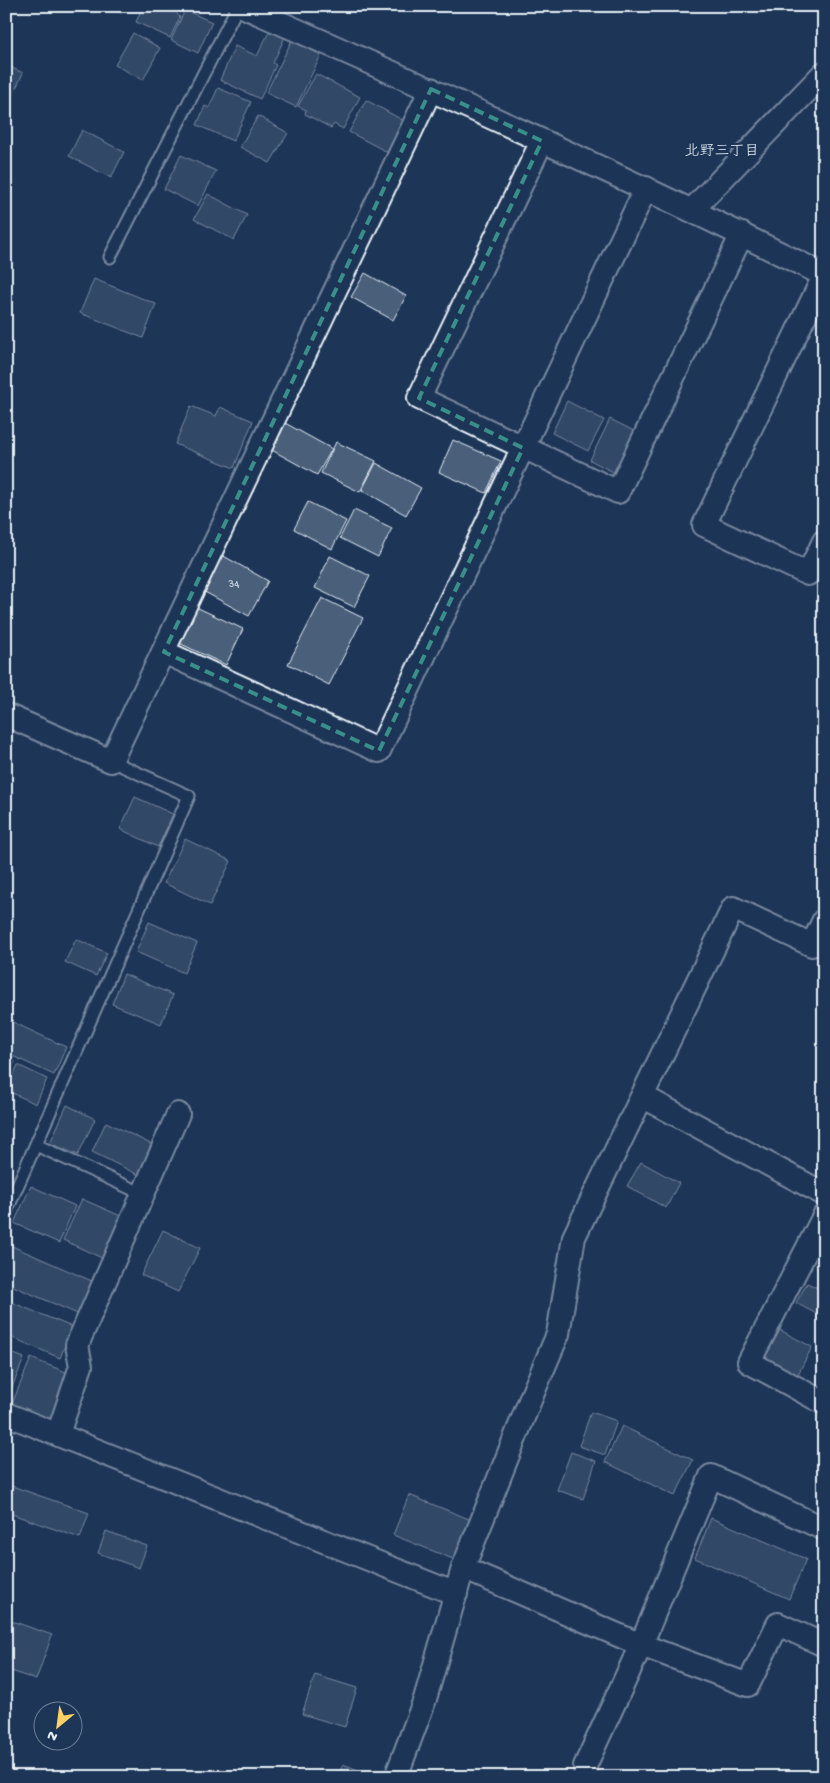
<svg xmlns="http://www.w3.org/2000/svg" width="830" height="1783" font-family="'Gochi Hand','Klee One',sans-serif">
	<rect width="100%" height="100%" fill="#1d3557"/>
	<filter id="ink" filterUnits="userSpaceOnUse"><feTurbulence type="fractalNoise" baseFrequency=".02" numOctaves="2"/><feDisplacementMap in="SourceGraphic" scale="10" xChannelSelector="R" yChannelSelector="G"/><feConvolveMatrix kernelMatrix="1 2 1 2 8 2 1 2 1" color-interpolation-filters="sRGB"/></filter>
	<g filter="url(#ink)">
		<!-- building -->
		<path fill="#495e7a" stroke="#e8f1f8" d="M108 6H125L121 13Z
			M143 6H164L173 10 180 17 170 38 136 22Z
			M185 10 212 22 198 53 171 40Z
			M270 30 285 37 273 63 276 65 260 99 220 80 235 46 257 56Z
			M133 33 160 48 143 80 115 65Z
			M292 40 321 55 296 107 266 93Z
			M6 65 23 73 6 110Z
			M316 74 360 97 343 129 334 124 331 128 305 114 306 110 298 106Z
			M218 88 251 102 233 141 197 125 205 106 209 108Z
			M366 100 406 122 389 153 349 132Z
			M258 116 288 133 270 163 240 147Z
			M82 130 124 152 111 178 69 156Z
			M181 155 216 171 198 206 164 189Z
			M208 194 247 215 234 240 194 219Z
			M365 273 406 296 393 320 351 297Z
			M94 279 156 304 143 338 80 313Z
			M567 401 604 420 588 451 552 433Z
			M191 406 216 416 220 407 253 421 234 468 175 444Z
			M610 419 636 432 615 473 590 460Z
			M285 423 332 449 317 475 270 449Z
			M453 440 501 461 486 493 439 472Z
			M336 442 376 461 360 492 321 473Z
			M376 463 421 488 406 515 362 490Z
			M308 502 346 521 332 549 294 529Z
			M354 510 392 528 378 557 340 538Z
			M220 554 268 581 249 616 201 590Z
			M330 556 370 576 354 607 315 588Z
			M322 598 363 618 329 685 288 664Z
			M196 607 243 629 226 665 179 643Z
			M135 797 173 814 158 847 120 829Z
			M185 839 231 861 210 905 164 883Z
			M149 922 197 943 184 973 136 952Z
			M76 939 107 953 96 976 65 962Z
			M124 974 173 995 161 1024 112 1004Z
			M6 1019 66 1047 54 1075 6 1053Z
			M6 1058 15 1062 6 1081Z
			M18 1065 47 1079 36 1104 6 1090Z
			M67 1105 95 1119 78 1155 50 1143Z
			M106 1122 155 1146 141 1176 92 1152Z
			M641 1162 679 1183 666 1208 627 1186Z
			M31 1186 75 1206 59 1243 14 1223Z
			M82 1199 123 1217 104 1259 63 1240Z
			M163 1230 200 1248 178 1292 141 1275Z
			M12 1246 94 1282 80 1315 6 1283V1261Z
			M807 1283 824 1291V1318L796 1303Z
			M6 1300 72 1327 60 1358 6 1335Z
			M780 1330 812 1347 797 1376 764 1359Z
			M6 1351 24 1358 7 1400H6Z
			M31 1358 73 1375 53 1423 11 1406Z
			M591 1412 617 1421 605 1455 579 1446Z
			M622 1426 693 1460 675 1496 605 1462Z
			M571 1452 596 1461 583 1499 557 1490Z
			M6 1484 89 1513 80 1538 6 1512Z
			M409 1495 474 1521 458 1561 393 1535Z
			M711 1518 806 1559 789 1599 695 1558Z
			M106 1531 147 1546 139 1568 98 1553Z
			M6 1619 52 1635 36 1680 6 1669Z
			M315 1675 357 1688 345 1727 302 1714Z
			M343 1764 376 1777H338Z"/>
		<g fill="none" stroke-linecap="round" stroke-linejoin="round">
			<defs>
				<path id="service" d="M110 257 238 6
					M36 1145 143 1194
					M6 1212 189 796 111 761"/>
				<path id="minor" d="M242 6C438 92 632 180 824 275
					M542 141 419 398 618 492 742 234
					M692 210 824 73
					M824 276 704 525 808 574 824 541
					M164 652 379 751 646 188
					M6 715 111 761 431 89
					M642 1096 824 1194
					M824 1216 749 1362 824 1403
					M6 1414 456 1594
					M58 1434 81 1366 77 1345 178 1114
					M463 1568 641 1645 748 1685 778 1624 824 1645
					M396 1777 425 1699 463 1568 535 1388 558 1334 574 1237 733 908 812 945 824 920
					M586 1777 585 1766 641 1645 711 1476 822 1528 824 1525"/>
			</defs>
			<!-- service casing -->
			<use href="#service" stroke="#e8f1f8" stroke-width="15"/>
			<!-- minor casing -->
			<use href="#minor" stroke="#e8f1f8" stroke-width="26"/>
			<!-- service -->
			<use href="#service" stroke="#1d3557" stroke-width="11"/>
			<!-- minor -->
			<use href="#minor" stroke="#1d3557" stroke-width="22"/>
		</g>
	</g>
	<!-- marked area -->
	<path d="M0 0H830V1783H0ZM431 89 542 141 419 398 523 448 379 751 164 652Z" fill="#1d3557" fill-opacity=".55" fill-rule="evenodd"/>
	<path fill="none" stroke="#3a8f8a" stroke-width="4" stroke-dasharray="10 6" stroke-linejoin="round" d="M431 89 542 141 419 398 523 448 379 751 164 652Z"/>
	<g text-anchor="middle" dominant-baseline="central" stroke-width="4" stroke-linejoin="round" paint-order="stroke">
		<!-- number labels -->
		<g font-size="11" fill="#c0ccd8">
			<text x="234" y="585">34</text>
		</g>
		<!-- neighbourhood labels -->
		<g font-size="15" fill="#e8f1f8" stroke="#1d3557">
			<text x="722" y="152">北野三丁目</text>
		</g>
	</g>
	<!-- margin -->
	<rect width="830" height="1783" fill="none" stroke="#1d3557" stroke-width="25"/>
	<rect x="12" y="12" width="805" height="1758" fill="none" stroke="#e8f1f8" stroke-width="2" filter="url(#ink)"/>
	<!-- north arrow -->
	<g transform="translate(58 1726) rotate(209)"><circle r="24" fill="#1d3557" stroke="#6e8097"/>
	<path d="M0-4L9 19L0 12L-9 19Z" fill="#ffd166"/>
	<text y="-8" font-size="14" font-weight="bold" text-anchor="middle" fill="#e8f1f8">N</text>
	</g>
</svg>
